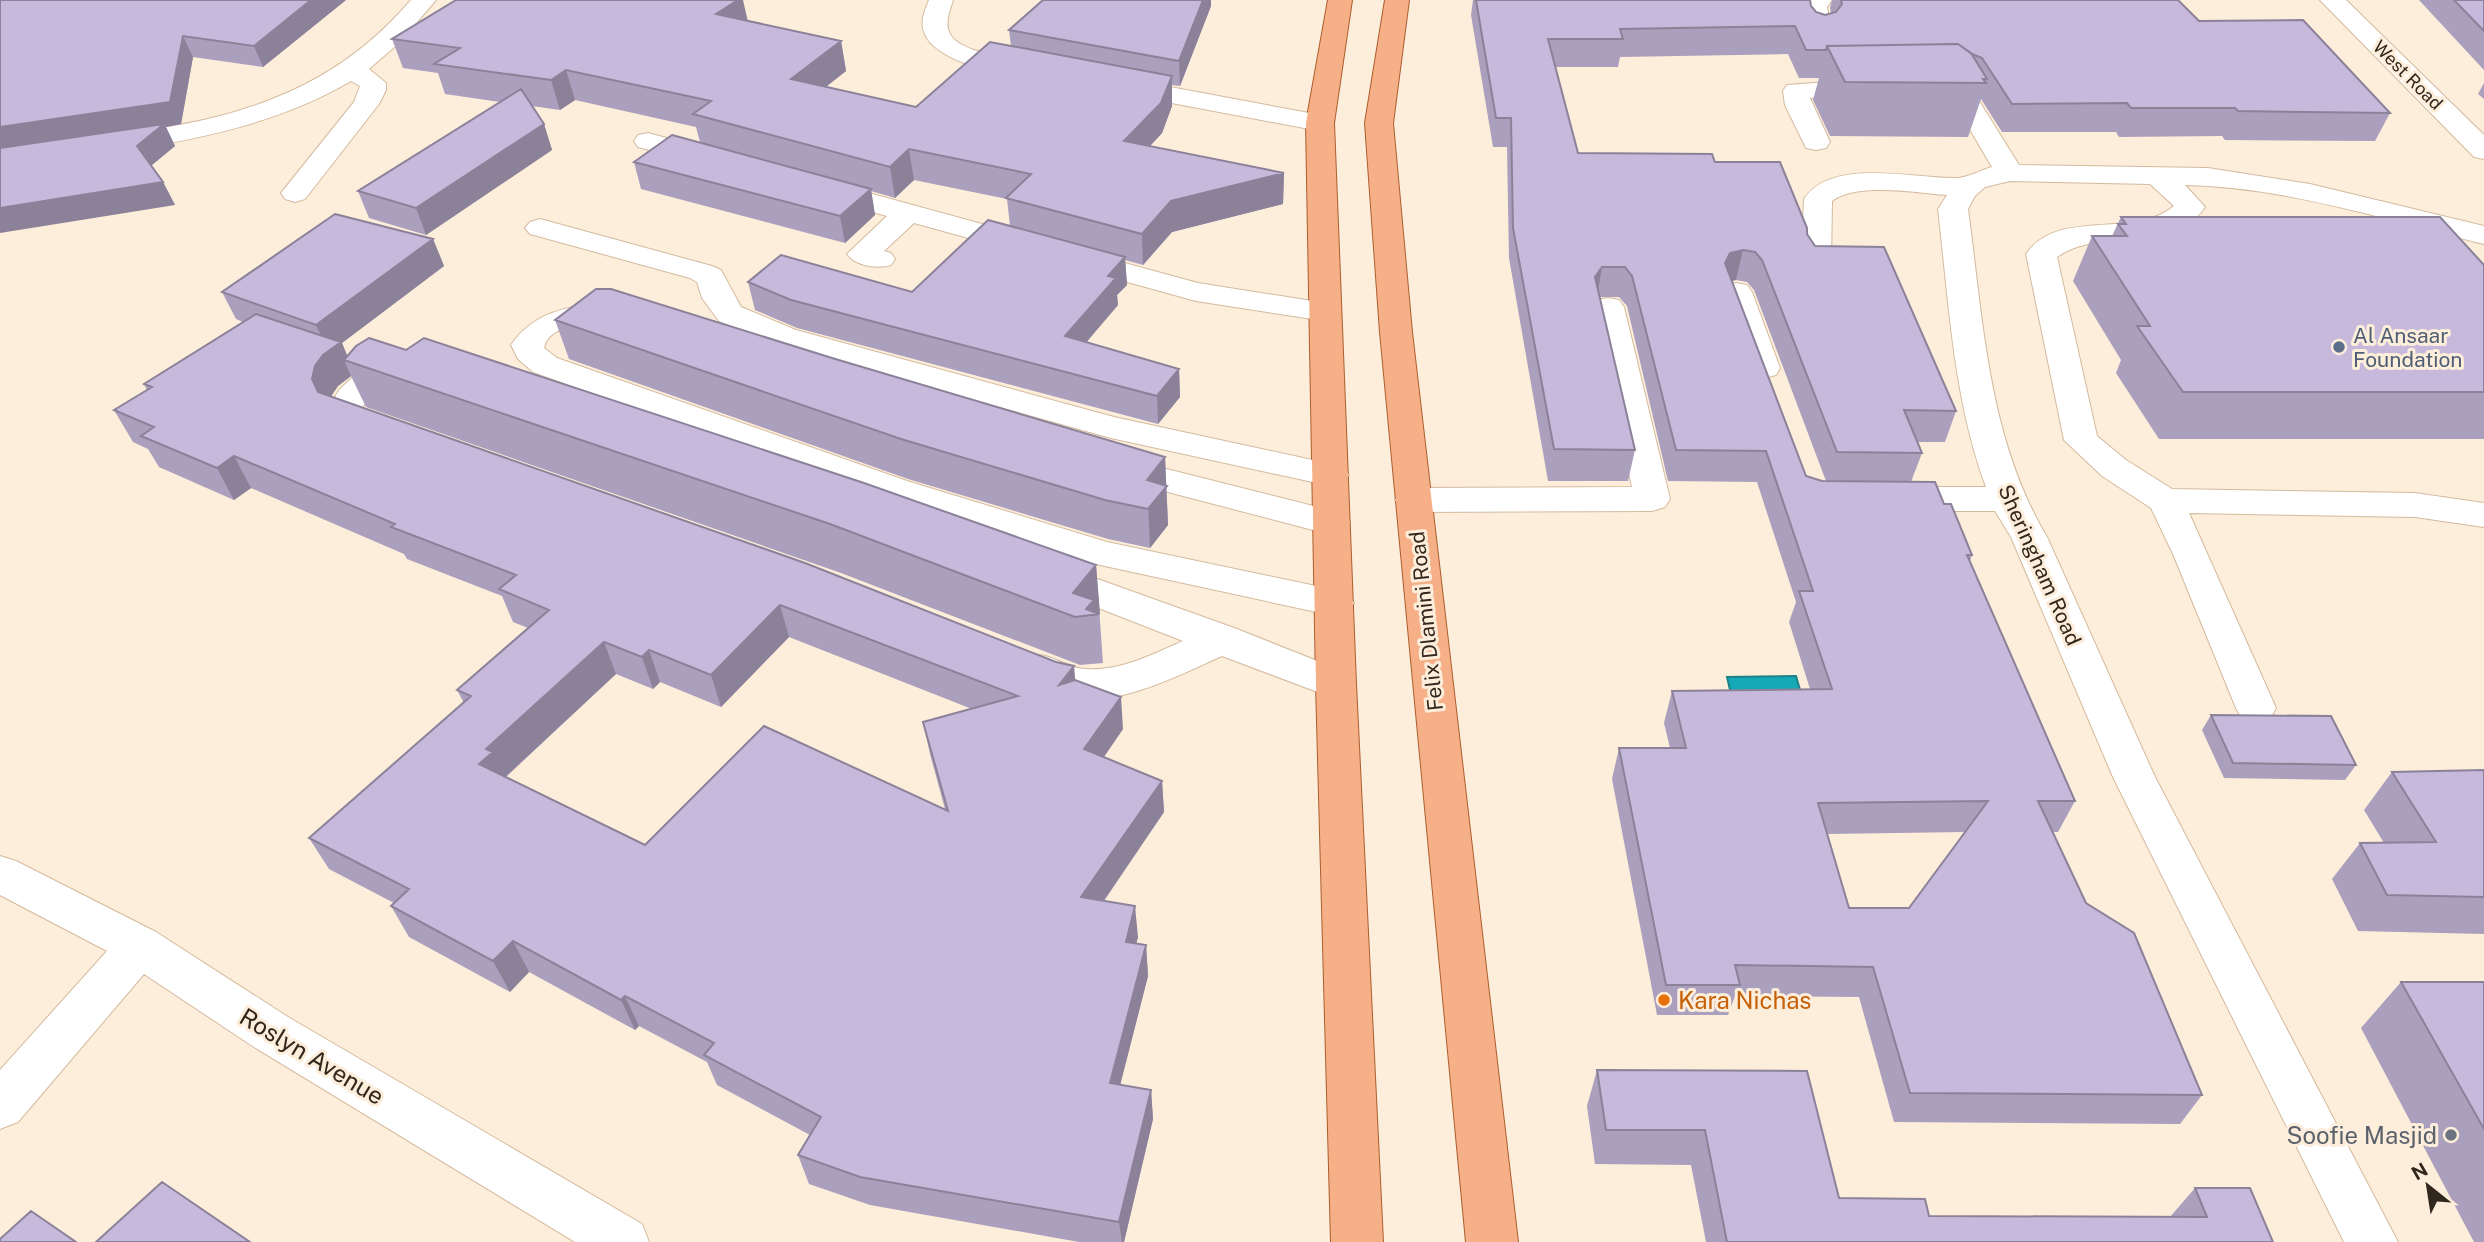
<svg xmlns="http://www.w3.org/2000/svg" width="2484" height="1242" font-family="'Public Sans',sans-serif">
	<rect width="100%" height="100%" fill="#fdeddb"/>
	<!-- water -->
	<path fill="#15a8b7" stroke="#1d8188" stroke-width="2" d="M1796 676 1803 700 1734 707 1727 677Z"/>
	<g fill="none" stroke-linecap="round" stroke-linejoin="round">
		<defs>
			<path id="minor" d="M411 0H436L399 43 369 69 386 83V90L379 104 305 199 295 202 285 199 281 193 354 102 360 86 351 81C280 123 199 139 118 152L108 150 104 144 108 138C141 130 175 127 208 119 291 99 355 65 411 0Z
				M929 0H953C950 10 945 22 949 32 958 54 1011 57 1031 62L1035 67 1031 72C1005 79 933 61 924 32 920 21 925 10 929 0Z
				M1805 0H1832L1827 7 1832 32 1828 37 1819 40 1810 37 1806 32 1802 5Z
				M2320 0H2346L2484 135V159L2474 157Z
				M1122 78 1320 115 1330 117 1334 123 1330 129 1320 131 1113 92 1109 86 1113 80Z
				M1936 78 1956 80 1971 88 2019 165 2208 168 2310 184 2484 226V244C2387 220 2286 187 2185 185L2205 207C2170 257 2101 226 2057 257L2097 436 2126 460 2172 489 2415 493 2484 503V527L2415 517 2189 513 2276 708 2270 719 2256 723 2242 719 2236 708 2173 554 2151 508 2102 476 2064 440 2026 254C2059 207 2133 240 2174 206L2150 184 2010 181 1985 187 1975 196 1968 209C1983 320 1988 439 2047 537L2155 777 2398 1242H2344L2113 777 2011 537 1995 511H1891L1878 507 1873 499 1878 491 1891 487H1986C1953 398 1949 302 1938 209L1947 195C1917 193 1857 182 1832 201L1831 263 1827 269 1816 272 1805 269 1801 263 1804 199C1832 157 1913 179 1956 178 1967 178 1981 170 1992 167L1952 99 1942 94 1927 92 1923 86 1927 80Z
				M1869 79 1878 81 1882 87 1878 93 1810 98 1830 142 1826 148 1816 150 1806 148 1785 105 1783 91 1787 85Z
				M648 133 719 152 723 158 719 164 709 166 638 147 634 141 638 135Z
				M821 180 1198 283 1325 303 1336 305 1341 312 1336 319 1325 321 1196 301 914 223 884 251 891 253 895 259 891 265C877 269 855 266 847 254L887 216 811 195 807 189 811 183Z
				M540 219 712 266 721 270 741 307 796 330 1114 417 1331 464 1343 467 1349 475 1343 483 1331 486 1111 438 774 344 719 321 702 298 697 282 690 278 530 234 525 228 530 222Z
				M1736 283 1747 285 1752 292 1780 368 1776 375 1764 378 1752 375 1748 368 1720 292 1725 285Z
				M1608 298 1619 300 1624 307 1670 499 1665 507 1652 511 1413 512 1400 508 1395 500 1400 492 1413 488 1632 487 1592 307 1597 300Z
				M605 304 616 306 621 313 616 320C596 325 549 321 544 348L557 358 907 481 1107 542 1335 590 1348 594 1354 603 1348 612 1335 616 1091 563 881 497 533 372 518 359 511 345C533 313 567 305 605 304Z
				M401 356 413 359 417 366C405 384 375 383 363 406V409L394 420 399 428 394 436 382 439 334 421 329 414 330 406 339 390 354 376 373 365Z
				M1115 456 1345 514 1350 523 1345 532 1332 535 1103 475 1098 467 1103 459Z
				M1050 562 1237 629 1350 674 1356 684 1350 694 1336 699 1222 656C1184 673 1125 703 1083 699 1071 697 1058 692 1047 688 1034 682 1024 679 1017 667L1023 657C1050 649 1060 667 1085 669 1119 672 1153 654 1183 641L1037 584 1031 575 1037 566Z
				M0 856 16 861 156 932 288 1017 642 1224 649 1242H575L254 1047 144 974 18 1122 0 1129V1070L107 951 0 895Z"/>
			<path id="major" d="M1328 0H1352L1334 123 1356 684 1383 1242H1331L1316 684 1306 123Z
				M1385 0H1409L1393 123 1412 332 1518 1242H1466L1380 332 1365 123Z"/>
		</defs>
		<!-- minor casing -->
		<use href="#minor" stroke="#d4ba9d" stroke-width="2"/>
		<!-- major casing -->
		<use href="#major" stroke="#ac5e2e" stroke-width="2"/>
		<!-- minor -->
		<use href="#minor" fill="#fff" fill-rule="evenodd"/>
		<!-- major -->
		<use href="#major" fill="#f5b088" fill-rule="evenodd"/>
	</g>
	<!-- wall -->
	<path fill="#aa9fbc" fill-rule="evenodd" d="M0 0H346L263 67 193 57 181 124 166 127 175 146 151 166 163 182 175 205Z
		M1473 0H1810L1811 6 1816 12 1825 15 1831 13 1830 8 1832 0H2178L2199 21 2390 113 2375 141 2225 140 2222 136 2119 137 2116 132H2002L1981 99 1968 137 1830 136 1813 100 1819 78H1799L1788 54 1620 57 1618 67H1555L1578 153 1715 162 1807 234 1815 246 1956 411 1945 442H1917L1922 453 1911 482 1944 504 1972 555 1970 561 2075 801 2058 832H2052L2086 903 2202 1095 2180 1124 1894 1122 1859 997 1735 996 1728 1015H1657L1612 779 1619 748H1670L1664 723 1672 691 1810 689 1789 622 1796 602 1757 482 1668 481 1627 306 1619 297H1599L1635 450 1628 481H1548L1509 258 1507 147H1493L1471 15ZM1736 280 1747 282 1754 290 1826 481H1822L1806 476 1732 281ZM1965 832 1909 908H1849L1827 834Z
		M2419 0H2484V70Z
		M1211 6 1180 86 1172 85V106L1162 133 1150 146 1284 173 1283 204 1172 232 1143 265 1125 260 1127 285 1117 295 1118 305 1086 342 1179 369 1180 397 1158 424 797 328 755 310 748 282 912 292 1010 226 1007 199 914 180 895 198 871 191 875 215 845 243 641 189 634 162 700 142 696 127 575 100 560 110 532 106 544 124 552 150 426 235 369 218 358 191 500 102 445 94 438 73 403 68 392 39 748 21 841 41 846 71 826 87 916 107 1011 46 1009 30Z
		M2484 83V99L2478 94Z
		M2121 217 2484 265V439H2159L2116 373 2121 360 2073 281 2092 236H2112Z
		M433 239 444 266 342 343 347 356 406 350 1096 565 1103 663 1080 665 841 573 366 407 351 376 338 386 331 396 1075 681 1123 729 1104 757 1162 781 1164 812 1104 901 1138 937 1136 944 1146 945 1148 976 1120 1085 1151 1090 1153 1119 1124 1242H1079L870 1205 809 1184 798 1155 810 1135 717 1085 707 1062 639 1026 635 1030 529 972 510 992 409 937 391 906 394 903 329 869 309 838 464 703 457 690 528 628 513 622 502 596 407 559 404 554 251 488 234 500 159 467 148 449 133 442 114 410 147 390 144 384 243 322 236 319 222 292ZM789 637 972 709 923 722 930 754 945 809 645 845 506 777 616 674 653 689 660 682 721 707Z
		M555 320 832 358 1165 457 1168 525 1150 548 1108 539 908 479 569 359Z
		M2211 715 2356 765 2345 780 2224 778 2202 730Z
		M2484 770V934L2358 931 2332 879 2360 843H2384L2364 810 2392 772Z
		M2401 982H2484V1242H2474L2361 1028Z
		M1597 1070 1839 1198 1929 1216 2170 1217 2195 1188 2273 1242H1706L1691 1165 1595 1164 1587 1106Z"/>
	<!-- shaded-wall -->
	<path fill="#8b8299" d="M311 0H346L263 67 254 46Z
		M738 0H743L749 26 716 14Z
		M1203 0H1211V6L1180 86 1179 61Z
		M183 36 193 57 181 124 166 127 175 146 148 168 0 151V127Z
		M841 41 846 71 797 109 791 79Z
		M566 70 575 100 560 110 551 80Z
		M1172 76V106L1162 133 1126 172 1124 141Z
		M544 124 552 150 426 235 416 208Z
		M909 149 914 180 895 198 890 167Z
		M1284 173 1283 204 1172 232 1143 265 1142 234 1171 201Z
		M163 182 175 205 0 233V208Z
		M871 189 875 215 845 243 840 216Z
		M433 239 444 266 342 343 350 362 344 360 351 376 338 386 330 398 327 410 312 379 315 366 323 355 328 351 316 325Z
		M1743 250 1736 280 1723 283 1725 263 1730 253Z
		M1125 257 1127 285 1117 295 1118 305 1068 364 1065 336 1108 276Z
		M1602 267 1597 297 1595 277Z
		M1179 369 1180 397 1158 424 1157 396Z
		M234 456 251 488 234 500 217 468Z
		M1165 457 1168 525 1150 548 1147 480Z
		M1096 565 1100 613 1099 615 1076 617 1073 593Z
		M780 605 789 637 721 707 711 675Z
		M604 642 616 674 505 777 479 764 486 749Z
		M649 650 660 682 653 689 642 657Z
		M1074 666 1077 698 1059 685Z
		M1121 697 1123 729 1087 781 1084 749Z
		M1162 781 1164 812 1085 928 1081 897Z
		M1135 906 1138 937 1128 973 1126 942Z
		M513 941 529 972 510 992 493 961Z
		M1146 945 1148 976 1113 1113 1110 1083Z
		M625 996 639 1026 635 1030 621 1000Z
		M1151 1090 1153 1119 1124 1242H1122L1119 1222Z"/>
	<!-- building -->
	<path fill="#c6b9db" stroke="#8b8299" stroke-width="2" fill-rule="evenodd" d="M0 0H311L254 46 183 36 170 102 0 127Z
		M456 0H738L716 14 841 41 791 79 916 107 990 42 1172 76 1161 103 1124 141 1284 173 1171 201 1142 234 1006 198 1031 174 909 149 890 167 693 114 711 101 566 70 551 80 434 64 460 48 392 39Z
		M1043 0H1203L1179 61 1009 30Z
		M1476 0H1810L1811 6 1816 12 1825 15 1836 12 1842 4 1841 0H2178L2199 21 2303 20 2390 113 2238 111 2235 108H2131L2127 103 2012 104 1982 58 1972 54 1958 44 1827 46 1826 50H1806L1795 26 1620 29 1623 39H1548L1578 153 1712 154 1715 162H1780L1807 228V234L1815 246 1884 247 1956 411 1904 410 1922 453 1837 452 1762 260 1755 252 1743 250 1730 253 1725 263 1806 476 1822 481 1935 482 1944 504H1951L1972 555H1967L2075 801H2038L2086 903 2134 933 2202 1095 1910 1093 1873 967 1735 965 1740 985H1666L1619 748H1686L1672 691 1832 689 1799 591H1813L1766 451 1676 450 1632 276 1625 267H1602L1595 277 1635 450 1554 449 1513 228 1511 118H1496ZM1988 801 1909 908H1849L1818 803Z
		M2454 0H2484V31Z
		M1958 44 1971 53 1987 79H1983L1986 83 1845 82 1827 46Z
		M521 89 544 124 416 208 358 191Z
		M164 124 137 146 163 182 0 208V148Z
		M672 135 871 189 840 216 634 162Z
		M335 214 433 239 316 325 222 292Z
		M2121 217H2440L2484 265V392H2183L2137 326H2150L2092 236H2127L2118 224H2126Z
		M988 220 1125 257 1108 276 1116 278 1065 336 1179 369 1157 396 791 300 748 282 781 255 912 292Z
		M596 289H611L832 358 1165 457 1147 480 1167 486 1148 509 1105 500 901 439 555 320Z
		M256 314 341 342 323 355 315 366 312 379 318 392 805 563 1056 662 1074 666 1059 685 1075 680 1121 697 1084 749 1162 781 1081 897 1135 906 1126 942 1146 945 1110 1083 1151 1090 1119 1222 860 1177 798 1155 821 1117 704 1055 714 1043 625 996 621 1000 513 941 493 961 391 906 409 889 309 838 471 696 457 690 549 610 499 589 516 575 391 527 395 524 234 456 217 468 141 436 154 427 114 410 152 387 144 384ZM780 605 1018 696 923 722 948 811 764 726 645 845 479 764 493 752 486 749 604 642 642 657 649 650 711 675Z
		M369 338 406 350 424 338 864 483 1096 565 1073 593 1094 600 1086 609 1099 614 1075 617 830 524 344 360 356 346Z
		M2211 715 2331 716 2356 765 2233 763Z
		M2484 770V897L2387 895 2360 843 2436 842 2392 772Z
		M2401 982H2484V1129Z
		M1597 1070 1807 1071 1839 1198 1925 1199 1929 1216 2207 1217 2195 1188H2250L2273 1242H1727L1705 1130H1606Z
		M162 1182 250 1242H96Z
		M31 1211 76 1242H0V1239Z"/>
	<!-- markers -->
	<circle fill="#5c6f8a" stroke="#fdeddb" stroke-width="2.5" cx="2339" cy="347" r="7"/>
	<circle fill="#e8710a" stroke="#fdeddb" stroke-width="2.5" cx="1664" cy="1000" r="7"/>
	<circle fill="#6b7280" stroke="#fdeddb" stroke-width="2.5" cx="2451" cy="1135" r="7"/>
	<g text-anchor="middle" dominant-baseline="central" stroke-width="6" stroke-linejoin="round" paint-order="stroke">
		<!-- far-street labels -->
		<g font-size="18" fill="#31271c" stroke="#fdeddb">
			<text transform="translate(2408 75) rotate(45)">West Road</text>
		</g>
		<!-- service labels -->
		<g font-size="21" fill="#4e5e75" stroke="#fdeddb" text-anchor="start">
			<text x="2353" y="335">Al Ansaar<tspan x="2353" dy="24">Foundation</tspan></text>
		</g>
		<!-- street labels -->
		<g font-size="21" fill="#31271c" stroke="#fdeddb">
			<text transform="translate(2040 565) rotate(66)">Sheringham Road</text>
			<text transform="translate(1426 621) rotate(-96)">Felix Dlamini Road</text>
		</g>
		<!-- near-food labels -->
		<g font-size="24" fill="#c56008" stroke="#fdeddb" text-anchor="start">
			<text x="1678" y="1000">Kara Nichas</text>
		</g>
		<!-- near-street labels -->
		<g font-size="24" fill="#31271c" stroke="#fdeddb">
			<text transform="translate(312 1056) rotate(31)">Roslyn Avenue</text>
		</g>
		<!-- near-worship labels -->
		<g font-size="24" fill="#5b616d" stroke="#fdeddb" text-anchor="end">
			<text x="2437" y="1135">Soofie Masjid</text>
		</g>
	</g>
	<!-- north arrow -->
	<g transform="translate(2428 1186) rotate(330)" stroke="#fdeddb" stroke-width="5" paint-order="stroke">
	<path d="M0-5L12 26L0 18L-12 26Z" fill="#31271c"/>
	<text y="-10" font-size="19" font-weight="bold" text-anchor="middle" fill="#31271c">N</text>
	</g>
</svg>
